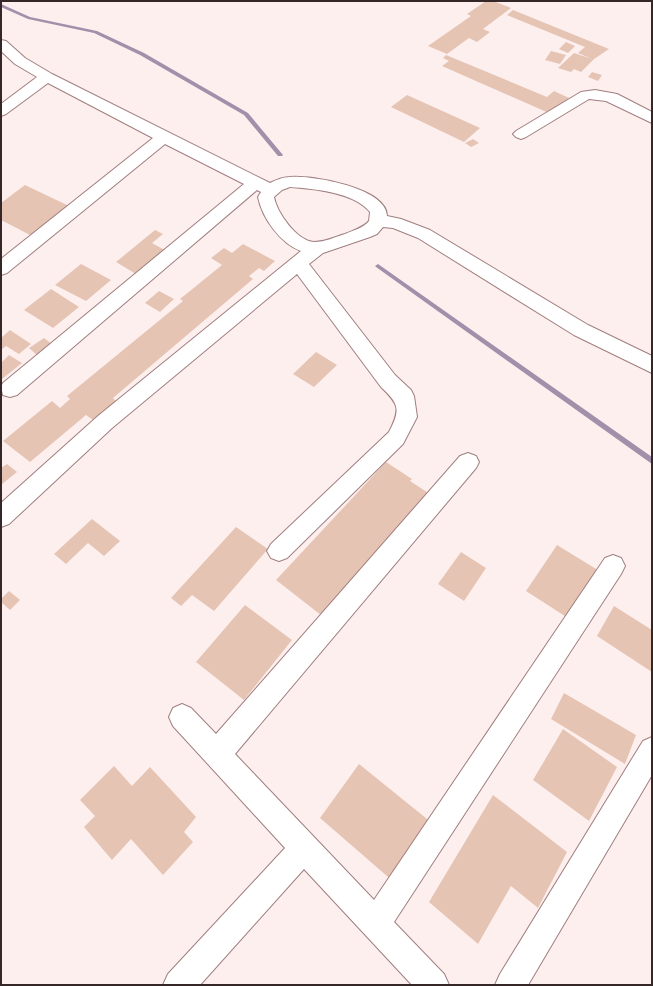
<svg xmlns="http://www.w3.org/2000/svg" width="653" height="986" font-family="'Asap Condensed',sans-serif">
	<rect width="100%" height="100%" fill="#feefef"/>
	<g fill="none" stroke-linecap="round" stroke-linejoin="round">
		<!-- stream -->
		<path fill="#a290ab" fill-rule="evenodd" d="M1 4 30 17 97 31 144 53 248 113 283 155 282 156H278L244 115 140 55 94 33 28 19 1 7Z
			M378 264 652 457V464L376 267 375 266Z"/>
	</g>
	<!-- building -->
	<path fill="#e5c4b4" d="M486 1H493L511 8 483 29 490 32 477 42 469 38 447 54 428 46 471 16 467 14Z
		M513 10 609 49 594 59 581 72 574 69 571 72 558 68 574 53 592 59 578 53 585 47 507 15Z
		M566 42 575 46 568 53 559 49Z
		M551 51 566 55 560 64 545 60Z
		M446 55 547 97 554 91 569 98 551 114 442 66 449 61 443 58Z
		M592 72 602 75 598 81 588 77Z
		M407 95 480 128 464 142 391 107Z
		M473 139 479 143 471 147 465 143Z
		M25 185 69 206 32 236 1 220V203Z
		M155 230 163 234 152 243 170 253 141 277 116 262Z
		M243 244 275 261 264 271 259 268 249 276 253 279 113 398 116 401 93 420 86 415 30 462 3 441 52 401 60 408 70 399 67 396 183 301 180 299 222 265 211 258 224 248 232 253Z
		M81 264 111 280 86 301 55 285Z
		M51 289 79 307 53 328 24 310Z
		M159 291 174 299 160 312 145 303Z
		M10 330 31 344 19 354 6 346 1 350V338Z
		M44 338 52 344 37 355 29 348Z
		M316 352 337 365 314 387 293 374Z
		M9 355 22 363 2 379 1 378V363Z
		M386 462 412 479 410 481 433 496 326 619 276 580Z
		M7 464 17 472 1 485V468Z
		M92 519 120 541 104 556 88 543 66 564 54 554Z
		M236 527 268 549 214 611 192 595 181 606 171 598Z
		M557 545 601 572 571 620 526 591Z
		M461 552 486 568 464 601 438 584Z
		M9 591 20 600 10 610 1 602V599Z
		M245 605 292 640 244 700 196 662Z
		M614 606 652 630V672L597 636Z
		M564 693 636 735 625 764 551 719Z
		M563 729 617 767 589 821 533 780Z
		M359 764 432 823 395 883 320 818Z
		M114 766 132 786 150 767 196 817 184 832 193 842 163 875 131 839 112 860 84 827 95 816 80 800Z
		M493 795 567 852 538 908 511 886 478 944 429 902Z"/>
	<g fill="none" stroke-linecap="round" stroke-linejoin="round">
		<defs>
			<path id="minor" d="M1 40 6 41 25 58 52 74 270 183C276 180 283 177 290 177 312 175 387 188 387 216L401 219 430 230 588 325 652 356V373L574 335 418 238 393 228 383 227 377 234 370 237 323 253 309 264 395 375 411 390 414 396 417 417 403 444 287 558 279 561 271 558 267 551 271 544 389 432C401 409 399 404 381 387L297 274 112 428 9 524 1 527V503L98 416 301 251C281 244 262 218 258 197L261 192 257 190 17 395 10 397 3 395 1 387 3 383 244 184 165 144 7 273 1 275V259L153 138 48 83 6 114 1 116V104L37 77 15 64 1 51ZM290 187C314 189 354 192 370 212L369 221C363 228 354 230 345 234 335 237 325 242 314 242 297 241 277 213 274 197L282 190Z
				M595 90 617 94 652 112V123L606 101 589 99 526 137 521 139 516 137 513 134 516 131 581 92Z
				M468 453 476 456 479 462 476 468 235 754 374 900 605 558 613 555 621 558 625 566 621 574 394 922 444 974 449 985H412L304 869 200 985H163L168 974 285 848 173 726 169 717 173 708 182 704 191 708 216 734 460 456Z
				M652 737V775L528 985H495L500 974 643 741Z"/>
		</defs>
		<!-- minor casing -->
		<use href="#minor" stroke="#a07e7f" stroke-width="2"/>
		<!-- minor -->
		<use href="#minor" fill="#fff" fill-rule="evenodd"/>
	</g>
	<!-- border -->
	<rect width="653" height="986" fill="none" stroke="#352727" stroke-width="4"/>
</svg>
